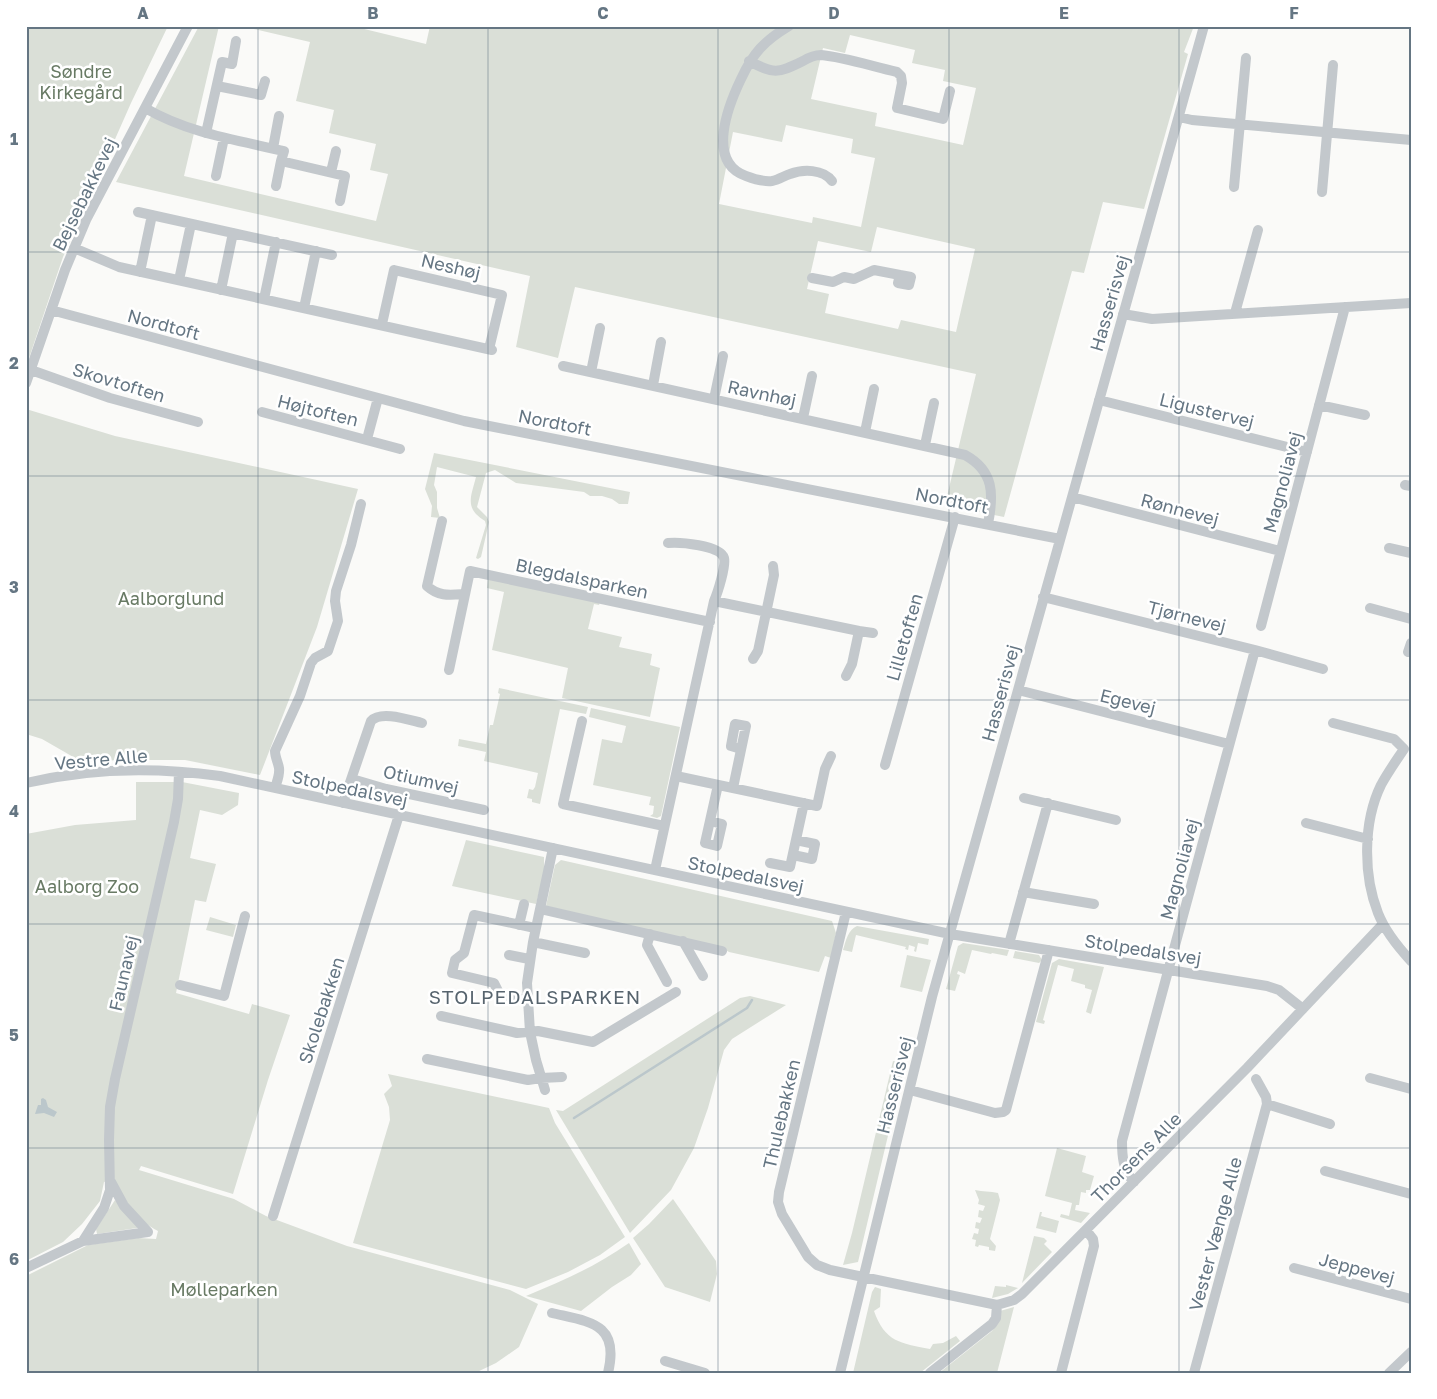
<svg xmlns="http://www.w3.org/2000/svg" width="1437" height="1399" font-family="'Golos Text',sans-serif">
	<rect width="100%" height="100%" fill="#fafaf8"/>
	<!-- green -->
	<path fill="#dadfd7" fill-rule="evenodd" d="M26 26H168L131 103 63 257 26 367Z
		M199 26H219L184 176 376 221 388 174 370 170 376 144 329 133 334 110 296 101 310 42 241 26H352L426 44 430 26H1194L1184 52 1188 54 1144 209 1103 202 1084 273 1072 271 1004 517 945 505 976 374 575 287 558 358 516 347 530 276 116 182ZM850 35 915 50 912 63 945 70 943 81 976 88 963 145 875 126 877 113 811 99 823 48 845 53ZM786 125 853 139 851 153 875 158 861 227 813 217 812 223 719 204 733 132 782 142ZM877 227 975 249 956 332 901 320 898 329 825 313 829 294 807 289 818 241 871 252Z
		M26 409 115 436 358 489 317 627 260 775 185 760H121L82 762 42 739 26 734Z
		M434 453 630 492 628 504H619L612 499 602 496H590L584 492 516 483 495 470 486 473 477 507 487 517 489 522 481 557 478 559 476 558 486 525 485 521C464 508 471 497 476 477L437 467 434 485 437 492V508L440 518 431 517 432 506 425 489Z
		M488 579 600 602 599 605 594 604 588 629 622 637 619 647 652 654 650 665 660 668 650 717 562 698 568 668 492 650 504 592 487 588Z
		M499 688 588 707 586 714 560 709 540 804 532 802V799L527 798 529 789 533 790 535 787 538 773 484 761 486 752 458 746 459 739 486 744 490 725H493L500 694 498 693Z
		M591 708 680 727 661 816 657 818 650 816 653 814 654 806 649 805 651 797 593 785 602 739 622 743 626 726 589 717Z
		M136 782H182L239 793 238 805 222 815 200 810 190 858 216 864 206 902 195 900 176 993 249 1014 252 1004 290 1015 268 1080 233 1194 141 1166 139 1170 234 1199 266 1216 347 1246 510 1290 538 1304 519 1347 496 1363 475 1373H26V1276L88 1245 138 1238 156 1239 158 1231C138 1221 123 1199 114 1179L104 1182 100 1201 82 1224 63 1242 26 1261V834L75 825 136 820Z
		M466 840 544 857V873L536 904 452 886Z
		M561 860 832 921 836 933 831 958 825 956 819 972 729 952 721 947 546 906 555 865Z
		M210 917 236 925 233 937 206 930Z
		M857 926 929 939 928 945 918 943 916 952 914 951 915 947 909 945 908 950 905 949 906 947 856 935 852 952 843 950C846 940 848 930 857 926Z
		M963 943 1009 950 1007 956 992 953 991 954 972 950 965 974 958 971 957 974 960 975 955 991 946 989 958 946Z
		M1015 951 1039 955 1042 960 1039 963 1013 958Z
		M907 955 931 960 922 992 900 987Z
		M1059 959 1104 967 1091 1014 1086 1012 1092 990 1085 988V985L1071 981 1074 969 1058 965 1043 1020 1045 1021 1044 1024 1036 1022 1052 963Z
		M750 996 786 1005 732 1039 724 1050 708 1108 694 1148 671 1190 630 1233 556 1110 563 1111 740 998Z
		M893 1061 905 1064 858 1262 843 1265 852 1233Z
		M388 1074 549 1108 555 1123 625 1237 600 1255 568 1272 526 1289 353 1243 390 1120 389 1107 384 1094 392 1086Z
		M1057 1148 1086 1156 1082 1172 1094 1176 1090 1190H1086V1193L1081 1192 1079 1205H1076L1075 1210 1090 1213 1081 1223 1060 1217 1061 1214 1069 1216 1072 1203 1045 1196Z
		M975 1190C983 1192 990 1191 998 1193L1000 1200 990 1239 996 1246 995 1251 989 1250V1247L979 1245 978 1247 975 1246 976 1240 972 1239 974 1233 978 1234 979 1229 975 1228 976 1222 980 1223 982 1218 978 1217 979 1210 983 1211 985 1206 978 1204 979 1200Z
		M673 1199 716 1261 717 1274 710 1302 665 1287 633 1238 649 1224Z
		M115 1200 137 1226V1228L97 1234 96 1229Z
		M1040 1212H1042L1041 1216 1059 1221 1056 1233 1036 1228Z
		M1034 1236 1044 1238 1047 1241 1044 1244 1052 1252 1022 1283Z
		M629 1243 641 1264 631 1275 612 1287 581 1311 526 1296C564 1280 595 1267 629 1243Z
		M1006 1285 1018 1288 1008 1294 992 1298 995 1286 1006 1287Z
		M875 1287 881 1289 880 1307 874 1311C885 1342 900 1343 930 1349L933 1344 943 1343 956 1336 960 1341 920 1373H853L872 1292Z
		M1014 1307 997 1373H939L992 1331 996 1325 1000 1311Z"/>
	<!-- water -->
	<path fill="#bbc7cb" d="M43 1098 46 1100 48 1107 57 1112 54 1117 44 1113 35 1114 38 1105H41V1099Z"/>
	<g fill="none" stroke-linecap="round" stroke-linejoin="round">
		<!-- stream -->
		<path stroke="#bbc7cb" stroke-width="2.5" d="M574 1118 747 1008 752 1000"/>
		<!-- minor -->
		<path stroke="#c3c8cc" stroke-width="10" d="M789 26C764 41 753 53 741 79 728 106 706 162 746 176 754 179 763 182 772 181 778 180 784 176 790 174 803 169 823 169 832 181
			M749 61C774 74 777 74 803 61 808 58 815 55 821 55 844 57 874 67 897 72L901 76 902 83 897 108 943 119 950 91
			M217 86 261 95 265 81
			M145 108C188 133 236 140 284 151L281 161 345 176 340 201
			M1179 117 1192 120 1411 140
			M206 133 222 62 232 64 236 41
			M273 148 279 116
			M331 172 336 151
			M216 176 224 138
			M276 186 281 161
			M1234 187 1246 58
			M1322 192 1333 65
			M138 212 332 255
			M74 248 119 267 492 350
			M140 272 152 215
			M812 278 833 282 844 277 854 279 874 270 900 275 898 283 909 285 911 277 900 275
			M179 280 191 224
			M221 290 233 233
			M264 299 276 242
			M304 308 316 251
			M51 310 464 421 1060 539
			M1235 313 1258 230
			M1123 314 1152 319 1411 303
			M382 324 394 270 502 295 489 349
			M563 366 965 455C994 471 994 494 988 524
			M31 370 110 398 198 422
			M591 372 600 328
			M26 383 65 270 86 220 188 26
			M653 385 661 342
			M714 399 723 356
			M1099 400 1307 452
			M1319 405 1365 415
			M262 412 400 449
			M803 418 812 376
			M865 432 874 389
			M367 439 378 398
			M925 445 934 403
			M1405 485 1411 486
			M1072 497 1280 551
			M442 521 427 586C439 597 450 595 465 594
			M668 543C679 542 720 545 724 558 726 566 718 592 714 601
			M1389 548 1411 553
			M1043 597 1255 650 1323 669
			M1370 608 1411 619
			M1261 626 1345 307
			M1408 652 1411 643
			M753 659 758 651 774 575 773 566
			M449 670 470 571 710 622
			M846 676 852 664 859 631
			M1018 690 1229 744
			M582 721 563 804 664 826
			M1333 723 1394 739 1404 749C1396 761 1388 772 1381 785 1363 822 1363 875 1378 913 1385 931 1398 947 1411 961
			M885 765 955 517
			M676 776 817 806 825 769 831 756
			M352 779 386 789 484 810
			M26 783C89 768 156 767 220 776L950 934 1267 986 1279 990 1303 1009
			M275 788C277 781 280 775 279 768 278 762 275 757 275 751L300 696 311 663 315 658 328 651 338 621 335 601 336 591 351 545 361 504
			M733 788 746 726 735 724 731 746 741 749
			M1024 798 1116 820
			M343 803 371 721C381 710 409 720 422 723
			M710 821 722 824 717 846 705 843 718 785
			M1306 823 1368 839
			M793 855 812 859 815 844 796 840
			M770 863 790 867 804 803
			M655 870 714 601 859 631 873 633
			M1023 892 1094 904
			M540 909 722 951
			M846 912 779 1192 778 1202 782 1214 808 1257 817 1265 830 1270 997 1305 1014 1300 1022 1294 1247 1068 1383 924
			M519 925 524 904
			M650 934 647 945 667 982
			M683 941 703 976
			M533 942 585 953
			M1009 944 1048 803
			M509 955 529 959
			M180 985 224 996 245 916
			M527 1000 500 995 494 983 452 973 455 960 464 953 474 915 535 928
			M441 1016 517 1033 538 1031 593 1042 676 992
			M427 1059 528 1080 541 1078 562 1077
			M1370 1078 1411 1089
			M545 1090 536 1060 530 1032 527 983 533 942 553 848
			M910 1090 995 1113 1003 1112 1006 1110 1049 950
			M1267 1104 1330 1124
			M1325 1171 1411 1194
			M111 1182 124 1206 148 1232
			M1134 1182C1123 1171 1122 1156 1122 1141L1255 650
			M273 1216 399 815
			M83 1241 104 1208 110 1190 109 1140 110 1107 115 1079 174 822 178 799 179 772
			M26 1268 83 1241 148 1232
			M1294 1268 1411 1299
			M552 1313C590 1322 620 1323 608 1373
			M665 1361 705 1373
			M840 1373 932 997 1204 26
			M930 1373 992 1324 996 1318 997 1305
			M1061 1373 1094 1246 1093 1239 1086 1230
			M1194 1373 1267 1104 1266 1097 1256 1079
			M1389 1373 1411 1352"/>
	</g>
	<!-- grid -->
	<path fill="none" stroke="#657683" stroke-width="1" stroke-opacity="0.55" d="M258 26V1373M488 26V1373M718 26V1373M949 26V1373M1179 26V1373M26 252H1411M26 476H1411M26 700H1411M26 924H1411M26 1148H1411"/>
	<g text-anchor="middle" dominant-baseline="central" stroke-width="5" stroke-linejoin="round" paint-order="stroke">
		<!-- park labels -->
		<g font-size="18" fill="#687a64" stroke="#fff">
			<text x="81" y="71">Søndre<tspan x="81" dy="21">Kirkegård</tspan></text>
			<text x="171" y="598">Aalborglund</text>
			<text x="87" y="886">Aalborg Zoo</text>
			<text x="224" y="1289">Mølleparken</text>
		</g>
		<!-- street labels -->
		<g font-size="18" fill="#657683" stroke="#fff">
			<text transform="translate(84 194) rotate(-64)">Bejsebakkevej</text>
			<text transform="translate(451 266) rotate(13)">Neshøj</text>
			<text transform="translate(1109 303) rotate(-74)">Hasserisvej</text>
			<text transform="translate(164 324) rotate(15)">Nordtoft</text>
			<text transform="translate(119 382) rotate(17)">Skovtoften</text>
			<text transform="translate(762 393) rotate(12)">Ravnhøj</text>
			<text transform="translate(318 410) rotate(14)">Højtoften</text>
			<text transform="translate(1207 410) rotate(14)">Ligustervej</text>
			<text transform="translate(555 422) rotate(11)">Nordtoft</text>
			<text transform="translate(1282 482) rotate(-75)">Magnoliavej</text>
			<text transform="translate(952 500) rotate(11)">Nordtoft</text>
			<text transform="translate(1180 509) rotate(15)">Rønnevej</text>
			<text transform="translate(582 578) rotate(12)">Blegdalsparken</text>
			<text transform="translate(1187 616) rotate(14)">Tjørnevej</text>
			<text transform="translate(904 637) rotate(-74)">Lilletoften</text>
			<text transform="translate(1000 693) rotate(-75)">Hasserisvej</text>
			<text transform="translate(1128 701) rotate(14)">Egevej</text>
			<text transform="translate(101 759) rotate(-5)">Vestre Alle</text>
			<text transform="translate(421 779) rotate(13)">Otiumvej</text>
			<text transform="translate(350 788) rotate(12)">Stolpedalsvej</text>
			<text transform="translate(1179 869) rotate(-75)">Magnoliavej</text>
			<text transform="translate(746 874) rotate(12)">Stolpedalsvej</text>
			<text transform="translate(1143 949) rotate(9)">Stolpedalsvej</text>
			<text transform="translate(123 973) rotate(-77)">Faunavej</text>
			<text transform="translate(321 1010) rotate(-72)">Skolebakken</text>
			<text transform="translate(894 1085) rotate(-76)">Hasserisvej</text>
			<text transform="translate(781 1114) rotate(-77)">Thulebakken</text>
			<text transform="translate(1136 1157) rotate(-45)">Thorsens Alle</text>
			<text transform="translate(1215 1234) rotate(-75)">Vester Vænge Alle</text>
			<text transform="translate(1357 1268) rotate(15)">Jeppevej</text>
		</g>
		<!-- neighbourhood labels -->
		<g font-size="19" letter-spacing="1" fill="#57646e" stroke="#fff">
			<text x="535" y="996">STOLPEDALSPARKEN</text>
		</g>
	</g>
	<!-- border -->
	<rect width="1437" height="1399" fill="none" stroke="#ffffff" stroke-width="55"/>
	<rect x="28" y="28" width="1382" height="1344" fill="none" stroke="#657683" stroke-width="2"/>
	<g font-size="16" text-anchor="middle" font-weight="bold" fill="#657683">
		<text x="143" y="19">A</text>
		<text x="373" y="19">B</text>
		<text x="603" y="19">C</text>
		<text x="834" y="19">D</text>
		<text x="1064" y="19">E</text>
		<text x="1294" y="19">F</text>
		<text x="14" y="145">1</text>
		<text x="14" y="369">2</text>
		<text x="14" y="593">3</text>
		<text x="14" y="817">4</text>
		<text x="14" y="1041">5</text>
		<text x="14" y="1265">6</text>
	</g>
</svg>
